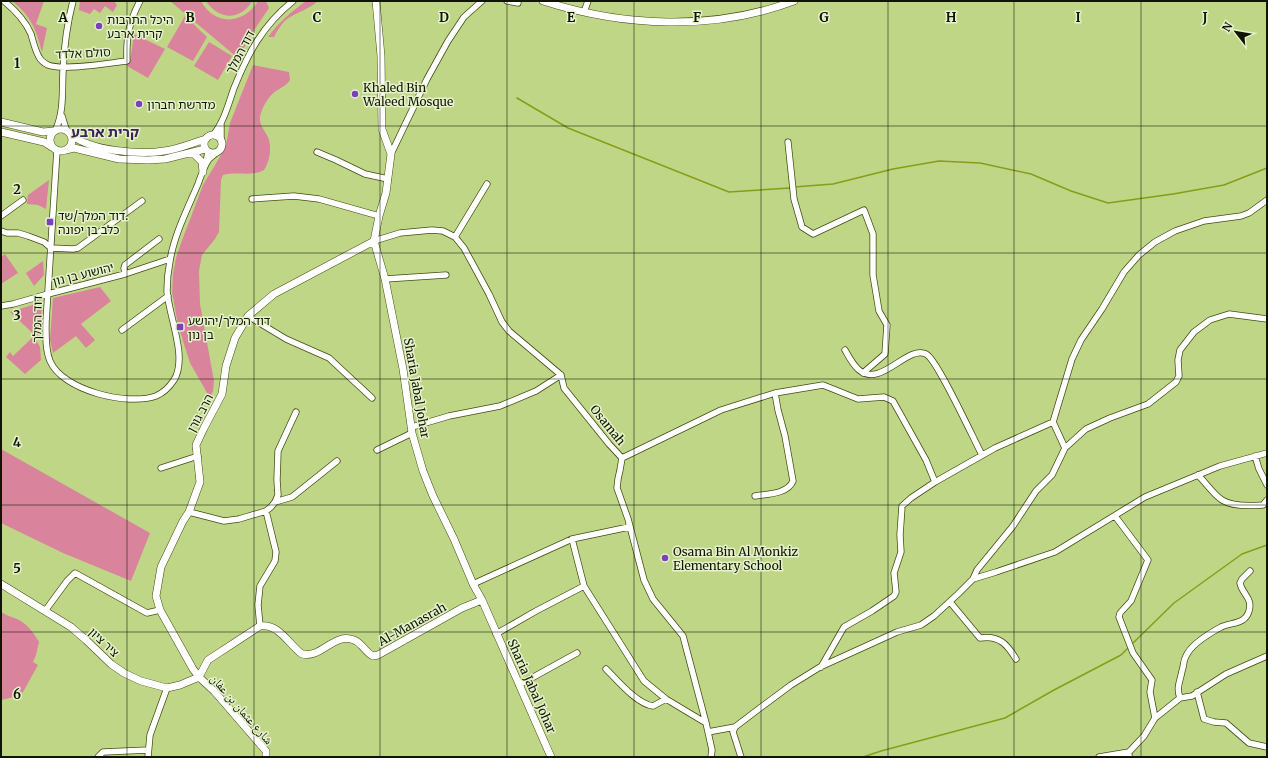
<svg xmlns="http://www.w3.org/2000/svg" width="1268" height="758" font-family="Merriweather,'Noto Naskh Arabic','Noto Sans Hebrew',serif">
	<rect width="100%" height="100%" fill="#c0d687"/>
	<!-- green -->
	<path fill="#da839d" d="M12 1H44L36 24 47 28 42 52C36 29 31 16 12 1Z
		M80 1H114L117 5 113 12 105 6 100 13 94 9 90 14 79 10Z
		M170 1H201C214 26 244 25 258 1H266L269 8 248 39 239 59Z
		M206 1H252C241 21 218 20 206 1Z
		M306 1H318C309 9 298 12 287 19 281 24 277 31 274 37H268C279 22 291 12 306 1Z
		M185 16 207 37 193 61 167 47Z
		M134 34 165 49 148 78 127 66 131 55Z
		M209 42 232 56 218 80 194 66Z
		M253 65 289 72 290 80C286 86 282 87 276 91 269 95 261 109 260 117 259 125 265 131 268 137 272 147 270 161 264 170 252 177 237 171 223 175L221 180 219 232 215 239 202 255 199 271 200 304 214 381 213 391 210 398 190 363 178 325 172 292 173 274 176 258 181 243 203 185 224 150 227 140 230 123Z
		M49 180 46 209 38 205 27 204 28 195Z
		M5 254 18 273 1 284V257Z
		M43 261 44 275 34 286 26 273Z
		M100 287 111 301 81 324 95 340 86 348 76 336 53 353 50 340 53 298Z
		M42 302 40 335 39 339 10 312Z
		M34 336 40 347 41 360 25 374 6 357 10 352 13 356Z
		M1 449 150 533 131 581 63 553 1 523Z
		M1 612C7 616 13 617 19 620 28 625 34 633 39 642L36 655 33 662 38 665 23 692 18 696 1 700Z"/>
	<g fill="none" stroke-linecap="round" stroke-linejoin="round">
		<!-- stream -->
		<path stroke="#849f17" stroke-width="1.5" d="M517 98 568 128 729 192 790 188
			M794 187 833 184 893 169 939 161 980 163 1031 174 1071 191 1108 203 1173 194 1224 185 1267 168
			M1131 645 1174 603 1242 554 1267 545
			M863 757 881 751 1005 718 1054 690 1121 655 1128 648"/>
		<defs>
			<path id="minor" d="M4 1C15 10 25 20 31 34 33 41 35 50 39 57 41 61 44 63 48 65 63 71 109 63 127 61 126 37 129 22 140 1
				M507 1 518 3
				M584 12 588 1
				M62 116 66 129
				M56 129C64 111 62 91 63 71 64 48 67 24 73 1
				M213 135C224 122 228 105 234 88 248 53 263 25 293 1
				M221 139V125
				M788 142 794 199 802 227 813 234 864 210 873 234V275L879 311 887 325 885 354 863 373
				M57 150 46 322C46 334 45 349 50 361 63 391 128 406 156 396 163 393 170 386 174 380 188 358 169 317 167 291 167 281 168 271 170 261 174 235 188 208 198 184 201 176 204 166 209 159 211 157 214 155 216 153
				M317 152 336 160 365 174 388 179
				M391 154 427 79 448 41 464 17 482 1
				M206 162 208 152
				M252 199 294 196 319 199 379 216
				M1 216 23 200
				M1 231 7 233H18L28 236 44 242 51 248 73 249 78 248 142 201
				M455 237 487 184
				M374 241 400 233 432 230 443 231 455 237 464 248 489 294 502 322 509 331 561 375 564 388 609 444 622 458 620 470 618 479 617 488 628 519 644 580 653 599 683 636 706 723 712 750 711 757
				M125 274 124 268 125 265 159 239
				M385 279 446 275
				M1 306 13 304 48 294 125 274 170 259
				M248 316 286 339 329 358 372 398
				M122 330 168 296
				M845 350C849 357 853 365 859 370 881 388 907 345 926 354 937 359 974 440 982 455
				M412 427 449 416 500 406 536 391 561 375
				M1065 448 1053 422 1072 359 1081 340 1102 309 1124 272 1139 255 1155 242 1175 231 1204 221 1241 216 1249 213 1267 200
				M377 450 412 433
				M1255 456 1259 469 1267 485
				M622 458 721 410 775 393 823 385 858 399 884 397 893 401 926 460 935 482
				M161 468 198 456
				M1198 475C1206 483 1213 494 1222 500 1233 507 1251 506 1263 505L1267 500
				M755 496C767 494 788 494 793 481L785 436 778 410 775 393
				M275 502 292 497 337 461
				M189 512 224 521 239 519 266 511 271 507 275 502 278 495 277 480 278 451 296 412
				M1115 516 1148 560 1131 601 1120 613 1119 617 1133 653 1152 680 1150 692 1155 718
				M572 539 584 586 644 681 666 699 706 723
				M973 579 996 572 1055 552 1145 497 1220 466 1267 453
				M473 584 572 539 629 527V523
				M950 602 980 638C999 635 1007 644 1016 659
				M45 611 67 581 75 573 147 613 160 610
				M260 626 258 605 260 586 275 561 276 552 266 511
				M496 634 536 611 584 586
				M821 667 844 627 872 611 894 596 896 592 894 573 901 552 900 535 902 506 911 498 935 482 995 448 1053 422
				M606 669C618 681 637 704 653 706L666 699
				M519 685 577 653
				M1197 692 1204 719 1214 722 1226 723 1249 743 1267 747
				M1180 698C1176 687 1180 682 1182 671 1184 666 1183 661 1186 656 1191 645 1210 633 1221 627 1231 622 1245 625 1249 611 1253 598 1242 594 1240 583L1242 579 1250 571
				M735 727 733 732 741 757
				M708 732 735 727 760 708 791 685 820 667 897 632 921 625 934 616 958 594 973 579 977 570 1013 526 1036 491 1052 475 1065 448 1086 429 1110 418 1148 404 1176 382 1179 376 1178 360 1180 350 1194 332 1210 320 1229 314 1267 319
				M98 757 103 752 148 750
				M148 757 150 735 167 688
				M1099 757 1129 752
				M1129 757V752L1144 736 1155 718 1180 698 1192 696 1226 674 1267 656"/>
			<path id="tertiary" d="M376 1 381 56 382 129 391 154 386 193 379 216 374 241 385 279 403 369 412 433 423 471 433 496 454 539 473 584 482 600 551 757
				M543 1C624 27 713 31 794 1
				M1 122 43 132 54 131
				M50 140a11 11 0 1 1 22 0a11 11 0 1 1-22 0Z
				M1 132 44 142 52 147
				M72 135C90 151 141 155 164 151 179 149 192 143 206 139
				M204 144a9 9 0 1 1 18 0a9 9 0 1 1-18 0Z
				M66 150 74 148 119 159 148 160 165 159 205 149
				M189 154H194L202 162 203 172
				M1 584 71 627 86 640 111 664 124 673 141 681 167 688 180 685 199 677
				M199 677 208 660 260 626C279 623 289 645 302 654 321 659 334 632 354 640 362 643 365 652 373 656L378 655 462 608 482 600
				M266 757V751L214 691 199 677 193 669 160 610 156 596 161 567 183 521 189 512 200 482 196 445 204 428 222 394 226 366 235 338 248 316 274 294 374 241"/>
		</defs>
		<!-- minor casing -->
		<use href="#minor" stroke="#404d11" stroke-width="7"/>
		<!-- tertiary casing -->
		<use href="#tertiary" stroke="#404d11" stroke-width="8"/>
		<!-- minor -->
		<use href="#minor" stroke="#fff" stroke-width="5.5"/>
		<!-- tertiary -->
		<use href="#tertiary" stroke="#fff" stroke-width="7"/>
	</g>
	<!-- grid -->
	<path fill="none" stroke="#0f1500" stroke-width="1" stroke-opacity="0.55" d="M127 1V757M254 1V757M380 1V757M507 1V757M634 1V757M761 1V757M888 1V757M1014 1V757M1141 1V757M1 126H1267M1 253H1267M1 379H1267M1 505H1267M1 632H1267"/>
	<!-- markers -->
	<g fill="#7942b9" stroke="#e6f2cb" stroke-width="1.5">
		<circle cx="99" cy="26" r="4"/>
		<circle cx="355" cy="94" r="4"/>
		<circle cx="139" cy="104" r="4"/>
		<rect x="46" y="218" width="8" height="8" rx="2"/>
		<rect x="176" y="323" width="8" height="8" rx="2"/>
		<circle cx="665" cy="558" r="4"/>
	</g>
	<g text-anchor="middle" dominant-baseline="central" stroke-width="3" stroke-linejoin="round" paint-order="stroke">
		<!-- poi labels -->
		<g font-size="12" fill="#0f1500" stroke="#e6f2cb" text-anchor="start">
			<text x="107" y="19">היכל התרבות<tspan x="107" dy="14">קרית ארבע</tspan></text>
			<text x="363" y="87">Khaled Bin<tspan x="363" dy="14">Waleed Mosque</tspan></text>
			<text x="147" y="104">מדרשת חברון</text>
			<text x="58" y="215">דוד המלך/שד.<tspan x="58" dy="14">כלב בן יפונה</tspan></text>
			<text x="188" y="320">דוד המלך/יהושע<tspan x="188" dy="14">בן נון</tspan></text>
			<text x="673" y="551">Osama Bin Al Monkiz<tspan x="673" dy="14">Elementary School</tspan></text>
		</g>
		<!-- street labels -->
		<g font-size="12" fill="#0f1500" stroke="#e6f2cb">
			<text transform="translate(240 52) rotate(-62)">דוד המלך</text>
			<text transform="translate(83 53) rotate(-3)">סולם אלדד</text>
			<text transform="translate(83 274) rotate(-14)">יהושוע בן נון</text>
			<text transform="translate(37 319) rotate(-89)">דוד המלך</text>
			<text transform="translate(417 388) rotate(80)">Sharia Jabal Johar</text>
			<text transform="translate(200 413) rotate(-62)">הרב גורן</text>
			<text transform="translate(608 425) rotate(51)">Osamah</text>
			<text transform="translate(412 624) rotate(-29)">Al-Manasrah</text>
			<text transform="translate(104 642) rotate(43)">ציר ציון</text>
			<text transform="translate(532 686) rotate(66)">Sharia Jabal Johar</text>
			<text transform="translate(242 709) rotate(49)">شارع عثمان بن عفان</text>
		</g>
		<!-- quarter labels -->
		<g font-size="14" font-weight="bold" fill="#3b215a" stroke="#e6f2cb">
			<text x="105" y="132">קרית ארבע</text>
		</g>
	</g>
	<g font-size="13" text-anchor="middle" font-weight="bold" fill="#0f1500" stroke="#e6f2cb" stroke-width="3" stroke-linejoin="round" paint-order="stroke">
		<text x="63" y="22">A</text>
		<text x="190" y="22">B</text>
		<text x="317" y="22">C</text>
		<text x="444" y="22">D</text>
		<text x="571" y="22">E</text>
		<text x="697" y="22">F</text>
		<text x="824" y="22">G</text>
		<text x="951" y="22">H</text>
		<text x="1078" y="22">I</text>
		<text x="1205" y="22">J</text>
		<text x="17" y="68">1</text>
		<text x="17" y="194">2</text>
		<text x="17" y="320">3</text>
		<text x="17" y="447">4</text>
		<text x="17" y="573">5</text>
		<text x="17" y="699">6</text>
	</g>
	<!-- border -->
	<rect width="1268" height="758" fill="none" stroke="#0f1500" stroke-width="4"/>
	<!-- north arrow -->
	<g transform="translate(1236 32) rotate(301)" stroke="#e6f2cb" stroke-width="3" paint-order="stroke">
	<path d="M0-3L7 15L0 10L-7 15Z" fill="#0f1500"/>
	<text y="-6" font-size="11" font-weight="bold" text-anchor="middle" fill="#0f1500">N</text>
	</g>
</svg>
